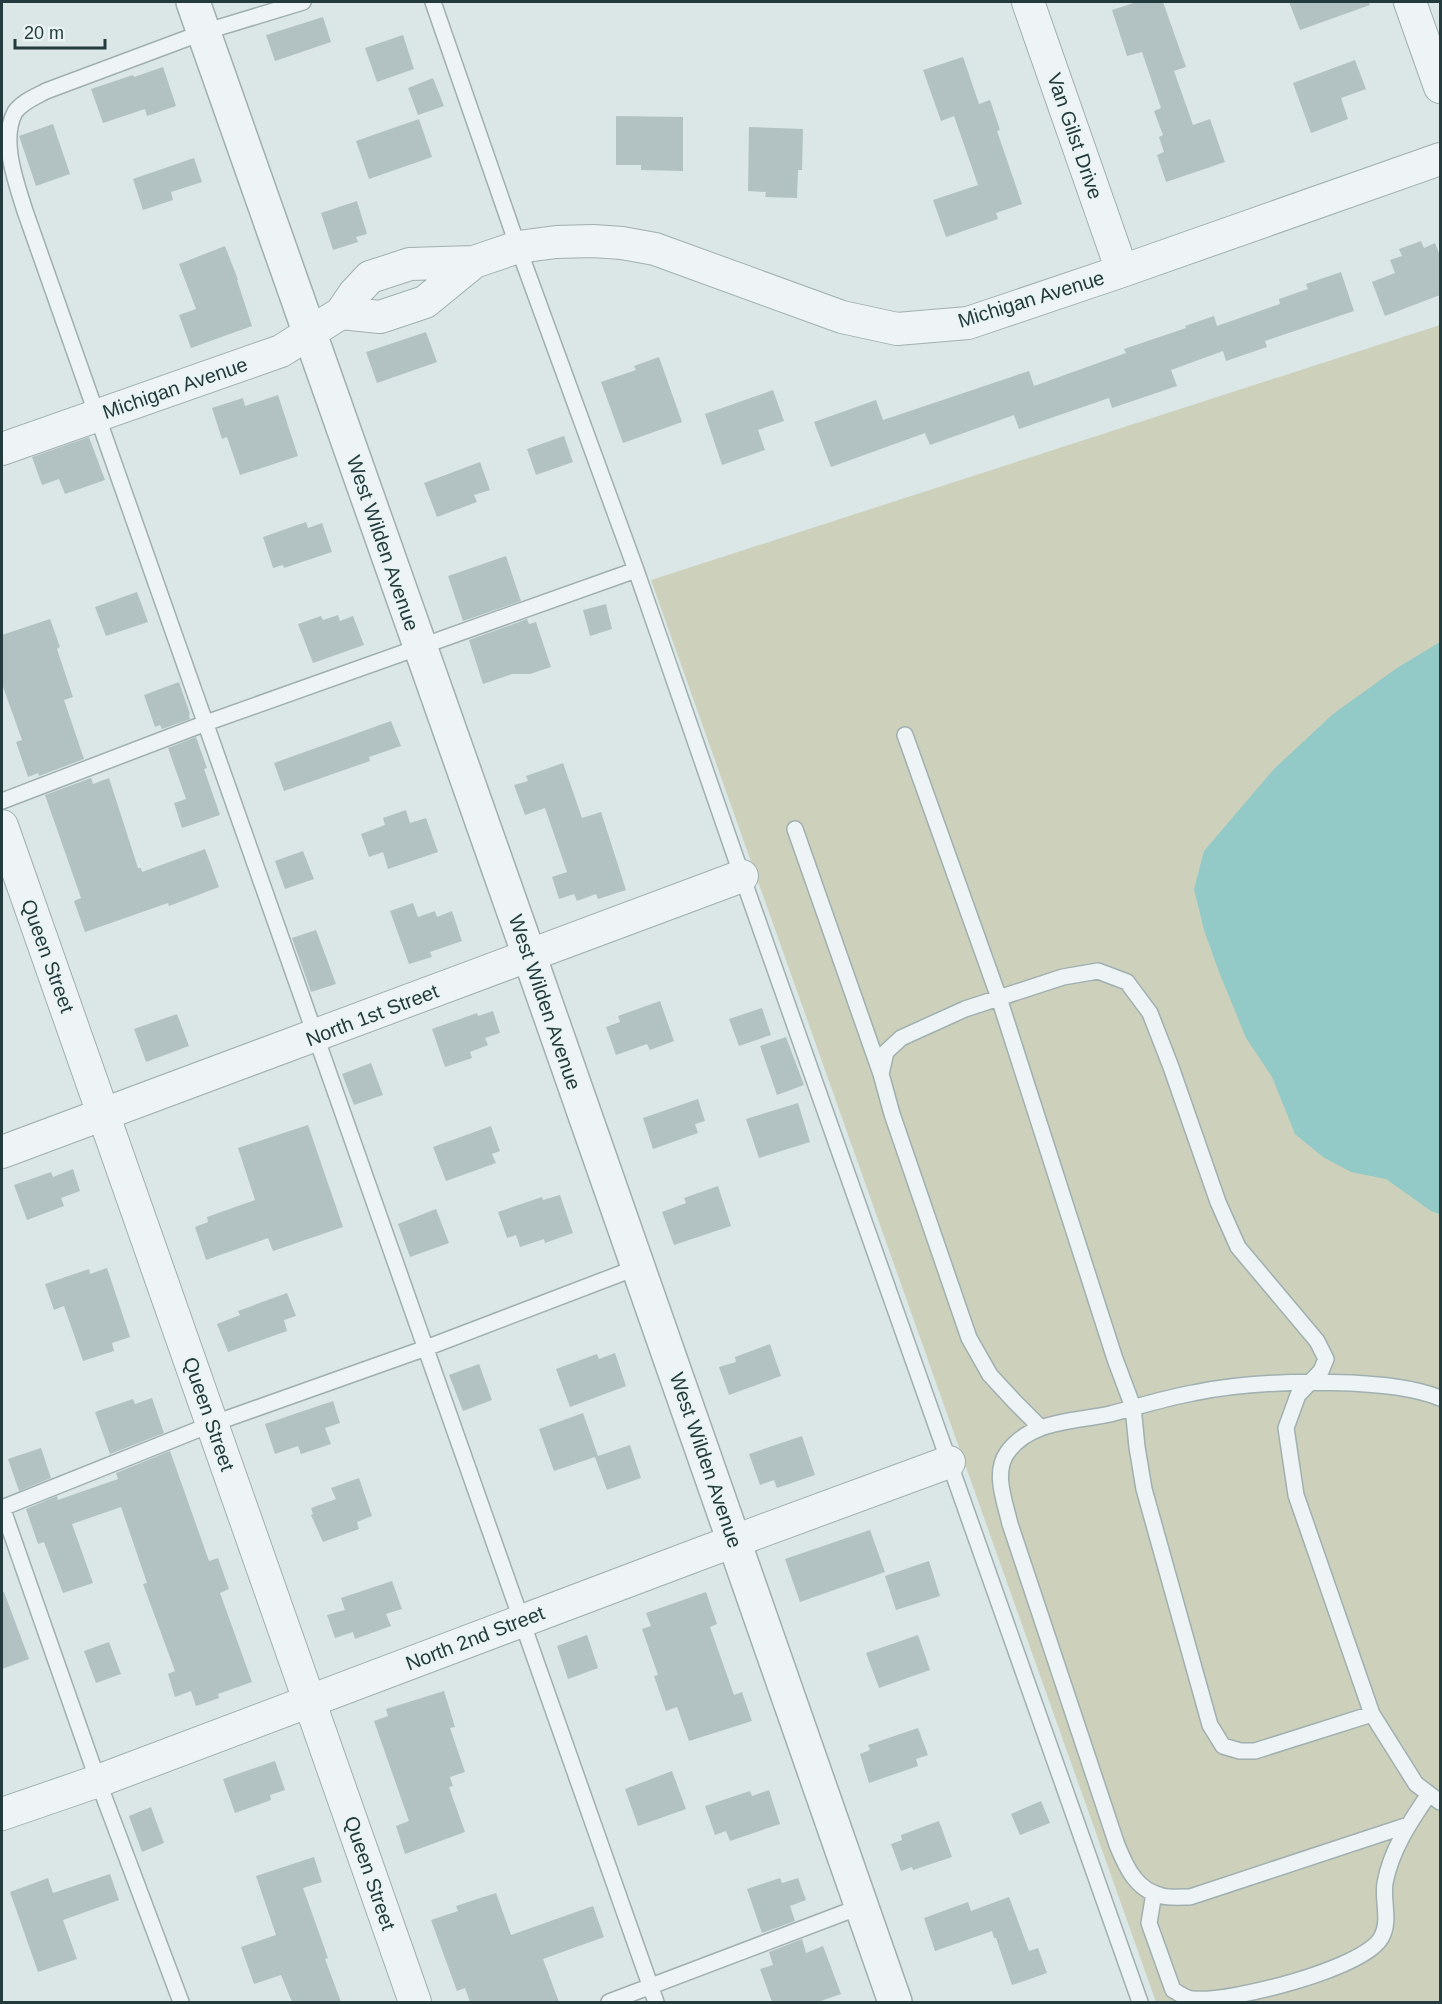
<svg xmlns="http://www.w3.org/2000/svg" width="1442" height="2004" font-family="Helvetica,sans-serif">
	<rect width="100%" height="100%" fill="#dbe6e6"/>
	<!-- green -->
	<path fill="#cdd1bc" d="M1440 325V2002H1156L651 580Z"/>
	<!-- water -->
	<path fill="#93c9c6" d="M1440 642V1214L1431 1211 1386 1179 1351 1172 1323 1157 1295 1134 1272 1077 1246 1038 1219 972 1204 930 1194 889 1204 851 1274 769 1333 714 1397 668Z"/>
	<!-- building -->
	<path fill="#b2c2c3" d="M1137 2H1163L1186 67 1174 71 1193 125 1210 119 1225 162 1166 182 1157 155 1164 152 1159 137 1163 135 1154 111 1161 108 1142 52 1127 56 1112 10Z
		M1289 2H1369L1370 5 1300 30Z
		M323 17 331 42 275 61 266 35Z
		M403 35 414 69 377 82 365 48Z
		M963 57 979 104 990 100 1000 130 997 131 1022 204 996 213 998 219 946 237 933 200 978 185 954 116 941 121 923 70Z
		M1355 60 1366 89 1341 98 1348 119 1311 133 1293 83Z
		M163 67 176 106 147 116 145 109 103 123 91 89 133 75 134 77Z
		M433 78 444 106 418 115 408 88Z
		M616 116 683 117V171L641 170V165H616Z
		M419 119 432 157 369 179 356 141Z
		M53 124 70 174 36 186 19 136Z
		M749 127 803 129 802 170H798L797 198 765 197 766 192 748 191Z
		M194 158 202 182 171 192 173 200 143 210 133 179Z
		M357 201 367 234 356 237 358 242 333 250 321 213Z
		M1421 241 1424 248 1435 243 1440 256V295L1385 316 1372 282 1395 273 1390 260 1402 256 1399 249Z
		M225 246 238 280H237L252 326 191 348 179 315 196 309 179 264Z
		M1341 272 1354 311 1265 341 1267 347 1226 361 1223 351 1171 370 1177 386 1112 408 1109 398 1019 429 1014 415 930 445 925 433 831 467 814 422 876 400 883 420 1029 371 1034 386 1126 353 1124 349 1186 328 1185 326 1214 316 1217 326 1280 304 1279 299 1308 289 1306 284Z
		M426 332 437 362 377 383 366 352Z
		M659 357 682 422 623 443 601 382 636 370 634 366Z
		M773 390 784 421 758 430 765 450 722 465 705 414Z
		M278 395 298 456 240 475 227 437 222 439 212 408 243 398 245 406Z
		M564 436 573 462 536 475 527 449Z
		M89 437 105 480 65 494 59 479 42 485 32 457Z
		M480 462 490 490 474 495 477 502 437 517 424 483Z
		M306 522 308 528 322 523 332 552 284 568 283 565 273 568 263 537Z
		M506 556 521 601 463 621 448 576Z
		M137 592 148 622 106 636 95 607Z
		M606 604 612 629 590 636 583 610Z
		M338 615 340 621 353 616 364 645 313 663 298 624 321 616 323 620Z
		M50 619 60 647 57 649 73 697 64 700 84 759 39 776 38 773 28 777 16 742 22 740 2 684V635Z
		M527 619 529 624 536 622 551 667 530 674H512L483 684 469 640Z
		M179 682 190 714 189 715 190 719 162 729 160 725 155 727 144 695Z
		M391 721 401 746 369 757 370 761 284 791 274 763Z
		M196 737 207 768 204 769 220 815 182 828 174 803 186 799 168 748Z
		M563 763 582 818 601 812 626 890 598 899 596 894 577 901 574 894 559 899 552 877 567 872 545 808 525 815 514 785 528 781 526 776Z
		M91 778 93 784 109 778 138 868H141L142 872 205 849 219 887 169 906 168 903 85 932 74 901 81 898 45 795Z
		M406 810 410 823 426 818 438 852 388 869 383 852 369 857 361 834 385 825 383 818Z
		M303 851 314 879 285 889 275 861Z
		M413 903 418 917 435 911 437 917 452 911 462 941 430 952 432 957 409 964 390 911Z
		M316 930 336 984 311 992 292 938Z
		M660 1001 674 1041 650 1050 647 1044 616 1055 606 1027 620 1022 618 1016Z
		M762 1008 771 1035 739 1046 729 1019Z
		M493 1011 500 1033 485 1038 488 1045 470 1052 472 1058 445 1067 432 1029 477 1013 478 1016Z
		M177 1014 189 1046 146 1062 134 1029Z
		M786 1037 804 1085 777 1095 760 1046Z
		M371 1063 383 1095 354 1105 342 1074Z
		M698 1099 705 1121 695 1124 698 1133 653 1149 643 1118Z
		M798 1103 810 1142 759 1158 746 1119Z
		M308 1125 343 1227 273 1251 268 1238 206 1260 195 1227 208 1222 207 1217 255 1200 238 1148Z
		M491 1126 500 1151 492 1154 496 1163 446 1181 433 1147Z
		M73 1169 80 1191 61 1198 64 1206 27 1220 14 1185 51 1172 53 1177Z
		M718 1186 731 1226 674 1245 662 1212 686 1203 684 1198Z
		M560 1195 573 1233 545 1243 544 1239 520 1247 516 1235 507 1238 498 1212 542 1197 543 1200Z
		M436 1209 449 1243 410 1257 398 1224Z
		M107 1268 130 1337 112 1343 114 1351 83 1361 64 1306 54 1310 45 1284 89 1269 90 1274Z
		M287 1293 296 1316 284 1320 287 1331 228 1352 217 1324 240 1315 238 1311Z
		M770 1344 781 1376 729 1395 719 1367 736 1362 735 1357Z
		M615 1353 626 1386 570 1407 556 1369 597 1354 599 1359Z
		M479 1364 492 1400 463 1411 449 1375Z
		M152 1398 164 1433 110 1454 95 1412 133 1399 135 1404Z
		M333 1401 340 1423 325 1428 331 1444 301 1454 298 1446 275 1454 265 1424Z
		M583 1413 598 1456 630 1445 641 1478 607 1490 595 1457 554 1471 539 1429Z
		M802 1436 815 1475 777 1488 774 1480 760 1485 749 1454Z
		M41 1448 51 1478 19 1491 8 1459Z
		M170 1451 209 1561 218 1558 229 1589 220 1593 252 1682 218 1694 219 1698 196 1706 191 1691 175 1697 168 1674 175 1671 143 1584 147 1583 121 1507 72 1524 93 1583 63 1593 44 1542 38 1544 26 1509 57 1496 58 1500 118 1479 116 1473Z
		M359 1478 372 1516 357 1522 359 1529 323 1542 311 1515 313 1514 311 1508 336 1499 331 1488Z
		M870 1530 885 1572 800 1602 785 1559Z
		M929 1561 940 1596 896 1610 885 1576Z
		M392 1581 402 1609 386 1614 391 1626 355 1639 353 1632 335 1638 327 1615 345 1610 341 1598Z
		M4 1592 29 1659 2 1669V1593Z
		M706 1592 717 1624 710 1627 734 1695 742 1692 752 1721 689 1741 677 1707 666 1711 654 1676 658 1675 642 1629 651 1626 646 1613Z
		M587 1635 598 1668 568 1679 557 1646Z
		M918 1635 930 1670 879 1688 866 1653Z
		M109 1642 121 1674 96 1683 84 1651Z
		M444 1691 455 1727 450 1728 465 1772 450 1777 453 1786 449 1787 465 1832 405 1854 396 1826 409 1821 374 1721 388 1716 386 1709Z
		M918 1728 928 1755 916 1759 918 1766 869 1783 860 1754 870 1750 868 1745Z
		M275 1761 285 1790 270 1795 271 1800 235 1813 223 1779Z
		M672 1771 686 1809 638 1826 625 1789Z
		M769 1790 780 1824 730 1841 726 1831 715 1835 705 1806 750 1791 752 1796Z
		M1041 1801 1050 1823 1020 1835 1011 1814Z
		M151 1807 164 1843 142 1852 129 1816Z
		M939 1821 952 1857 913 1870 912 1867 901 1871 891 1844 902 1840 901 1835Z
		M314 1857 322 1882 303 1888 328 1958 325 1959 341 2002H292L281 1975 254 1984 241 1947 276 1935 256 1876Z
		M110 1874 119 1900 63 1920 77 1959 38 1972 10 1892 48 1878 53 1893Z
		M780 1878 782 1883 798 1878 806 1900 790 1906 795 1921 762 1933 747 1889Z
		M496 1893 511 1935 593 1906 604 1937 543 1959 559 2002H470L465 1988 457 1991 431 1920 458 1911 456 1906Z
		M1009 1897 1029 1951 1038 1948 1047 1973 1012 1985 996 1938H994L992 1931 935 1951 924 1918 968 1902 971 1911Z
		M802 1939 806 1953 823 1946 841 1994 818 2002H772L760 1969 773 1965 769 1952Z"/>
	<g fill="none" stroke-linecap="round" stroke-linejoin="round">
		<defs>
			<path id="service" d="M303 2 204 32 46 91C35 97 22 102 15 112 0 140 16 182 25 211L656 2002
				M433 2 518 247 636 570 742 876 1140 2002
				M905 735 999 998 1115 1359 1133 1407 1137 1447 1144 1489 1210 1725 1223 1746 1240 1751H1255L1372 1714
				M2 801 206 723 636 570
				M795 829 881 1074
				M1040 1427 1015 1402 990 1375 969 1338 892 1114 881 1074 886 1052 901 1038 965 1009 1063 977 1098 971 1127 982 1150 1013 1171 1067 1218 1202 1238 1247 1317 1341 1326 1359 1321 1371 1298 1395 1286 1428 1296 1495 1372 1714 1416 1784 1440 1802
				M2 1507 98 1781 181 2002
				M2 1508 212 1424 426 1348 638 1267
				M1408 1825 1190 1897C1181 1897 1170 1898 1162 1896 1136 1890 1126 1867 1117 1845L1010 1524C1005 1502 993 1473 1007 1453 1030 1420 1074 1422 1110 1414 1137 1407 1165 1398 1193 1393 1245 1382 1298 1381 1351 1383 1381 1385 1412 1387 1440 1398
				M1154 1893 1149 1923 1173 1990C1179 1993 1186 1999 1193 1999 1229 2003 1363 1969 1381 1938 1391 1921 1382 1901 1385 1883 1391 1850 1410 1822 1429 1794
				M609 2002 862 1906"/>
			<path id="minor" d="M1028 2 1122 271
				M1410 2 1440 87
				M341 313 380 317 425 302 474 262
				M2 449 281 351 341 313 354 294 370 277 410 264 474 262 518 247 556 242 593 241 622 243 655 249 842 317 897 329 968 323 1122 271 1440 159
				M2 826 415 2002
				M2 1152 742 876
				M2 1814 98 1781 702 1553 949 1462"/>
			<path id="tertiary" d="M193 2 529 955 895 2002"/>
		</defs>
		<!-- service casing -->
		<use href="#service" stroke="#a0afb0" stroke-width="18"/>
		<!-- minor casing -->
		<use href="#minor" stroke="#a0afb0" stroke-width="34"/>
		<!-- tertiary casing -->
		<use href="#tertiary" stroke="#a0afb0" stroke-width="36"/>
		<!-- service -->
		<use href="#service" stroke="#eef4f5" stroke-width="15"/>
		<!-- minor -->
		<use href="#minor" stroke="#eef4f5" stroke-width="32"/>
		<!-- tertiary -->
		<use href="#tertiary" stroke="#eef4f5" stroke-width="33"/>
	</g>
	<g text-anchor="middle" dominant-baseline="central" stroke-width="4.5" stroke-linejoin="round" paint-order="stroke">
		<!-- street labels -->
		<g font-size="20" fill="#243b3d" stroke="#eaf4f4">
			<text transform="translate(1075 136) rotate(71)">Van Gilst Drive</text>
			<text transform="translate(1031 299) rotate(-17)">Michigan Avenue</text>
			<text transform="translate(175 388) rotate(-19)">Michigan Avenue</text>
			<text transform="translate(383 543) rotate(71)">West Wilden Avenue</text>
			<text transform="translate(48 956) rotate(70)">Queen Street</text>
			<text transform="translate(545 1002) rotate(71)">West Wilden Avenue</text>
			<text transform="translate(372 1015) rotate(-21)">North 1st Street</text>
			<text transform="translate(209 1414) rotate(71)">Queen Street</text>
			<text transform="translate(706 1460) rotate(71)">West Wilden Avenue</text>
			<text transform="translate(475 1638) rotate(-21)">North 2nd Street</text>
			<text transform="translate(370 1873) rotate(71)">Queen Street</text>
		</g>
	</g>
	<!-- border -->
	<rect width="1442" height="2004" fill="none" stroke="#243b3d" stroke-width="6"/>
	<!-- scale -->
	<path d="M15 39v9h90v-9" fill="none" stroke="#243b3d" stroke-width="3"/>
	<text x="24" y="39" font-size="18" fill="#243b3d" stroke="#eaf4f4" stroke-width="4.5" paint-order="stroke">20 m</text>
</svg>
